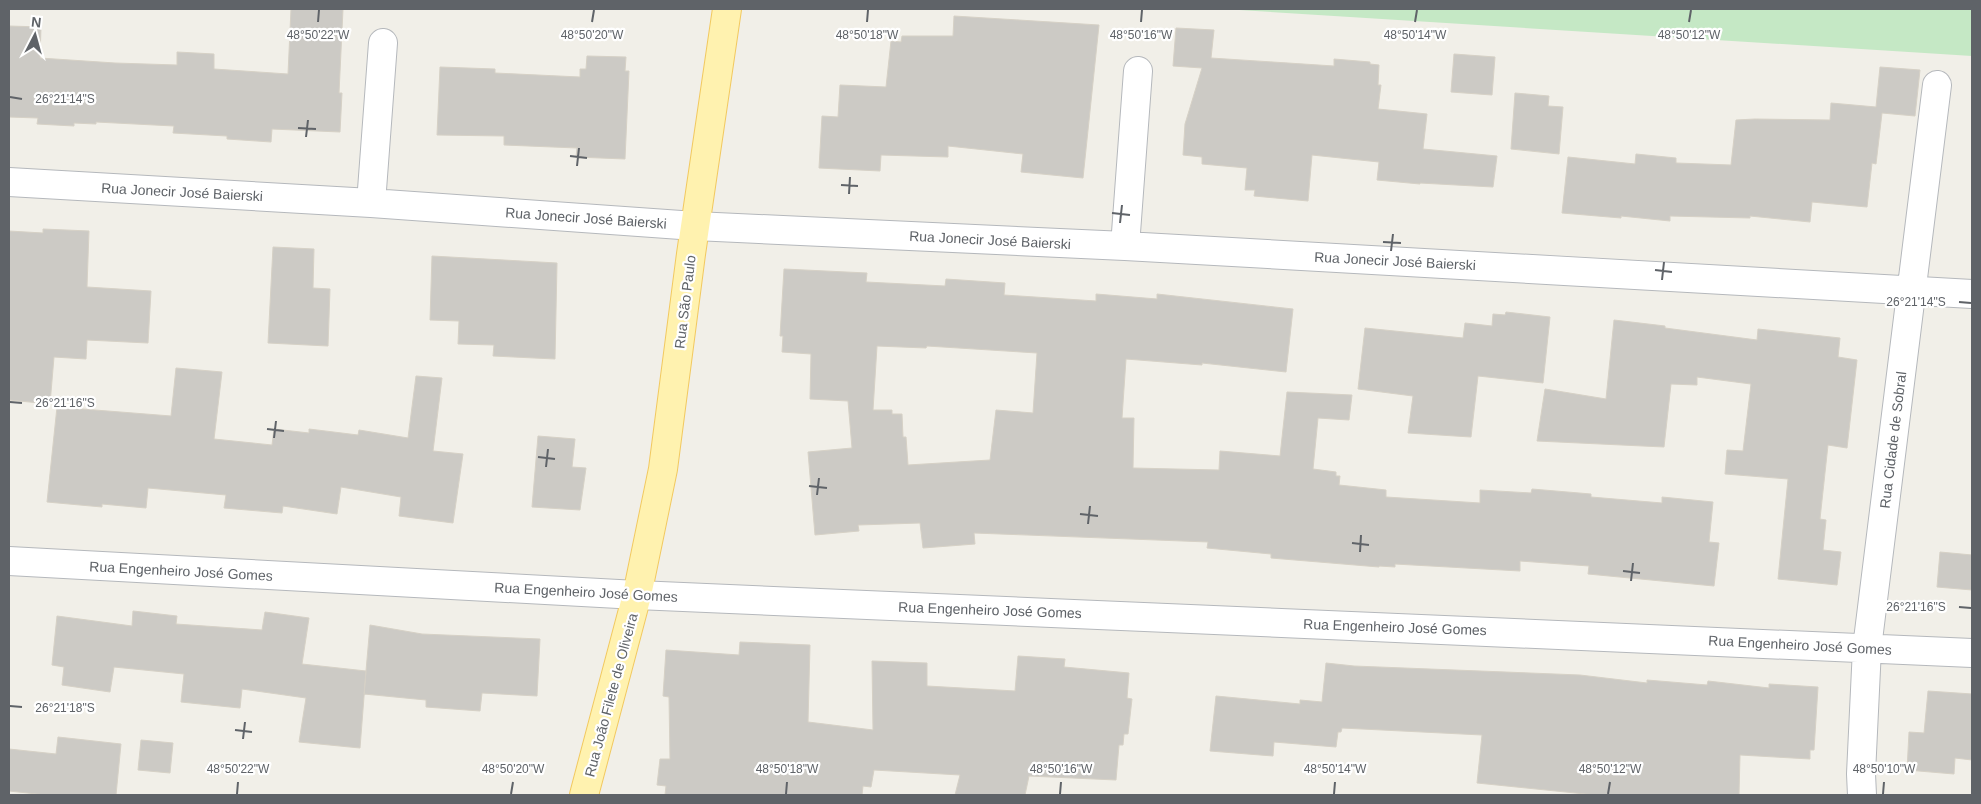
<svg xmlns="http://www.w3.org/2000/svg" width="1981" height="804" font-family="Arial,sans-serif">
	<rect width="100%" height="100%" fill="#f1efe8"/>
	<!-- green -->
	<path fill="#c5e8c5" d="M1223 9H1972V56Z"/>
	<!-- building -->
	<path fill="#cccac5" stroke="#d6d1c6" fill-rule="evenodd" d="M291 9H343L339 93H342L340 132 272 129 271 142 227 139V136L173 133 174 126 96 122V124L74 123V126L37 124 38 118 9 117V26L41 27 40 58 115 63 177 65V52L214 54V69L288 74Z
		M954 16 1099 25 1083 178 1021 172 1023 154 948 146V157L881 155 880 171 819 168 822 116 838 117 840 85 886 87 891 41 901 42 902 36H953Z
		M1176 28 1214 30 1211 58 1334 66V59L1370 62V64L1379 65 1378 85H1381L1378 109 1427 114 1423 149 1497 156 1493 187 1420 183V184L1377 180 1379 162 1312 155 1308 201 1254 196 1255 190H1245L1247 168 1202 164V157L1183 155 1185 124 1202 68 1173 66Z
		M1454 54 1495 57 1492 95 1451 92Z
		M587 56 626 57 625 71H629L625 159 576 157 577 148 504 145V136L437 135 440 67 495 69V73L580 77V69H586Z
		M1880 67 1920 70 1915 116 1882 113 1876 164 1872 163 1867 207 1812 202 1810 222 1750 216V218L1670 216V221L1621 216V218L1562 213 1568 157 1635 164 1636 154 1676 158V163L1731 165 1736 120 1755 119 1830 120 1831 103 1876 107Z
		M1515 93 1549 96 1548 106 1563 107 1559 154 1511 149Z
		M43 229 89 231 87 287 151 291 148 343 87 340 86 359 54 357 50 404 9 400V231L43 233Z
		M273 247 314 249 313 288 330 289 328 346 268 343Z
		M432 256 557 263 555 359 493 356 494 345 458 344 459 321 430 320Z
		M784 269 867 273 866 282 945 286 946 279 1005 283 1004 295 1096 301V294L1157 299V294L1293 309 1286 372 1202 363V365L1126 359 1122 418H1134L1133 468 1219 470 1220 451 1280 456 1287 392 1352 395 1349 420 1318 418 1313 469 1336 472V476H1340L1339 485 1386 490V497L1480 503V490L1531 493 1532 489 1591 494V497L1662 503V497L1713 502 1709 542 1719 543 1714 586 1588 574 1589 566 1520 561V571L1395 564V567L1379 566V567L1271 558V554L1207 548 1208 542 974 533 975 544 923 548 920 523 858 525 859 531 815 535 808 452 852 448 848 401 810 399 811 354 782 352 783 336H780ZM877 346 926 348 927 346 1037 353 1033 413 996 410 990 460 908 465 906 437H903L902 414H892V410H873Z
		M1506 312 1550 317 1543 383 1478 376 1471 437 1408 433 1413 396 1358 389 1365 328 1463 338 1465 323 1492 326 1493 314 1505 315Z
		M1614 320 1665 326V328L1757 340 1758 329 1840 338 1838 357 1857 360 1847 448 1828 445 1820 519 1826 520 1823 550 1841 552 1837 585 1778 579 1788 479 1725 474 1727 450 1743 451 1751 384 1697 377V385L1671 384 1664 447 1537 441 1545 389 1606 399Z
		M176 368 222 372 214 439 272 445 274 429 309 433V429L358 435 359 430 408 438 416 376 442 378 433 451 463 454 453 523 399 516 401 497 341 487 337 514 283 506 282 513 224 508 226 495 148 488 146 508 102 504V507L47 502 57 407 171 416Z
		M538 436 575 439 572 467 586 468 580 510 532 507Z
		M1940 552 1972 555V590L1937 587Z
		M133 611 177 616 176 624 262 630 265 612 309 618 302 664 366 671 360 748 299 742 306 698 242 689 240 708 181 702 184 674 114 667 110 692 62 685 64 667 52 665 57 616 132 626Z
		M370 625 422 634 540 639 537 696 482 693 480 711 426 707V700L364 694Z
		M740 642 810 645 808 722 873 730 872 661 927 663V686L1015 691 1018 656 1065 659 1064 667 1129 673 1127 698 1132 699 1128 734H1124L1123 745H1119L1116 780 1029 776 1025 795H955L960 775 874 770 871 787 863 786 862 795H665L666 786 657 785 660 759H670L669 697 663 696 666 650 739 655Z
		M1326 663 1354 666 1580 675 1647 683V680L1707 685 1708 681 1769 688V684L1818 687 1814 750H1810V759L1740 755 1739 795H1595L1477 783 1482 735 1342 728 1341 732H1338L1336 747 1274 742 1273 756 1210 751 1216 696 1300 704V700L1322 702Z
		M1928 691 1972 694V760L1955 758 1954 774 1907 770 1909 732 1924 733Z
		M58 737 121 744 116 795H46L9 791V749L56 754Z
		M141 740 173 743 170 773 138 770Z"/>
	<g fill="none" stroke-linecap="round" stroke-linejoin="round">
		<defs>
			<path id="minor" d="M9 182 371 203 695 226 1125 246 1972 294
				M371 203 383 43
				M1125 246 1138 71
				M9 561 637 595 1972 653
				M1862 795 1861 774 1867 648 1937 85"/>
			<path id="primary" d="M584 795 637 595 663 469 691 254 727 9"/>
		</defs>
		<!-- minor casing -->
		<use href="#minor" stroke="#b5b8bc" stroke-width="30"/>
		<!-- primary casing -->
		<use href="#primary" stroke="#f2c960" stroke-width="30"/>
		<!-- minor -->
		<use href="#minor" stroke="#fff" stroke-width="28"/>
		<!-- primary -->
		<use href="#primary" stroke="#fff2af" stroke-width="28"/>
	</g>
	<!-- ticks -->
	<path fill="none" stroke="#5f6368" stroke-width="2" d="M318 22 319 10M592 22 594 10M867 22 868 10M1141 22 1142 10M1415 22 1417 10M1689 22 1691 10M10 97 22 99M298 128 316 129M306 137 308 120M570 156 587 158M577 166 579 148M841 185 858 186M849 194 850 177M1112 213 1130 215M1120 223 1122 205M1383 242 1401 243M1391 251 1393 234M1655 270 1672 272M1662 280 1664 262M1959 302 1971 303M10 402 22 403M267 429 284 431M274 438 276 421M538 457 555 459M546 467 548 449M809 486 827 488M817 495 819 478M1080 514 1098 516M1088 524 1090 506M1352 543 1369 545M1360 552 1361 535M1623 571 1640 573M1631 581 1633 563M1959 607 1971 608M10 706 22 707M235 730 252 732M243 739 245 722M237 794 238 782M511 794 513 782M786 794 787 782M1060 794 1061 782M1334 794 1335 782M1608 794 1610 782M1883 794 1884 782"/>
	<g text-anchor="middle" dominant-baseline="central" stroke-width="4.5" stroke-linejoin="round" paint-order="stroke">
		<!-- street labels -->
		<g font-size="14" fill="#5f6368" stroke="#fff">
			<text transform="translate(182 192) rotate(3)">Rua Jonecir José Baierski</text>
			<text transform="translate(586 218) rotate(4)">Rua Jonecir José Baierski</text>
			<text transform="translate(990 240) rotate(3)">Rua Jonecir José Baierski</text>
			<text transform="translate(1395 261) rotate(3)">Rua Jonecir José Baierski</text>
			<text transform="translate(685 302) rotate(-83)">Rua São Paulo</text>
			<text transform="translate(1893 440) rotate(-83)">Rua Cidade de Sobral</text>
			<text transform="translate(181 571) rotate(3)">Rua Engenheiro José Gomes</text>
			<text transform="translate(586 592) rotate(3)">Rua Engenheiro José Gomes</text>
			<text transform="translate(990 610) rotate(2)">Rua Engenheiro José Gomes</text>
			<text transform="translate(1395 627) rotate(2)">Rua Engenheiro José Gomes</text>
			<text transform="translate(1800 645) rotate(3)">Rua Engenheiro José Gomes</text>
			<text transform="translate(611 695) rotate(-75)">Rua João Filete de Oliveira</text>
		</g>
	</g>
	<g font-size="12" text-anchor="middle" fill="#5f6368" stroke="#fff" stroke-width="4.5" stroke-linejoin="round" paint-order="stroke">
		<text x="318" y="39">48°50'22"W</text>
		<text x="592" y="39">48°50'20"W</text>
		<text x="867" y="39">48°50'18"W</text>
		<text x="1141" y="39">48°50'16"W</text>
		<text x="1415" y="39">48°50'14"W</text>
		<text x="1689" y="39">48°50'12"W</text>
		<text x="65" y="103">26°21'14"S</text>
		<text x="1916" y="306">26°21'14"S</text>
		<text x="65" y="407">26°21'16"S</text>
		<text x="1916" y="611">26°21'16"S</text>
		<text x="65" y="712">26°21'18"S</text>
		<text x="238" y="773">48°50'22"W</text>
		<text x="513" y="773">48°50'20"W</text>
		<text x="787" y="773">48°50'18"W</text>
		<text x="1061" y="773">48°50'16"W</text>
		<text x="1335" y="773">48°50'14"W</text>
		<text x="1610" y="773">48°50'12"W</text>
		<text x="1884" y="773">48°50'10"W</text>
	</g>
	<!-- border -->
	<rect width="1981" height="804" fill="none" stroke="#5f6368" stroke-width="20"/>
	<!-- north arrow -->
	<g transform="translate(35 35) rotate(6)" stroke="#ffffff" stroke-width="4" paint-order="stroke">
	<path d="M0-4L9 19L0 12L-9 19Z" fill="#5f6368"/>
	<text y="-8" font-size="14" font-weight="bold" text-anchor="middle" fill="#5f6368">N</text>
	</g>
</svg>
